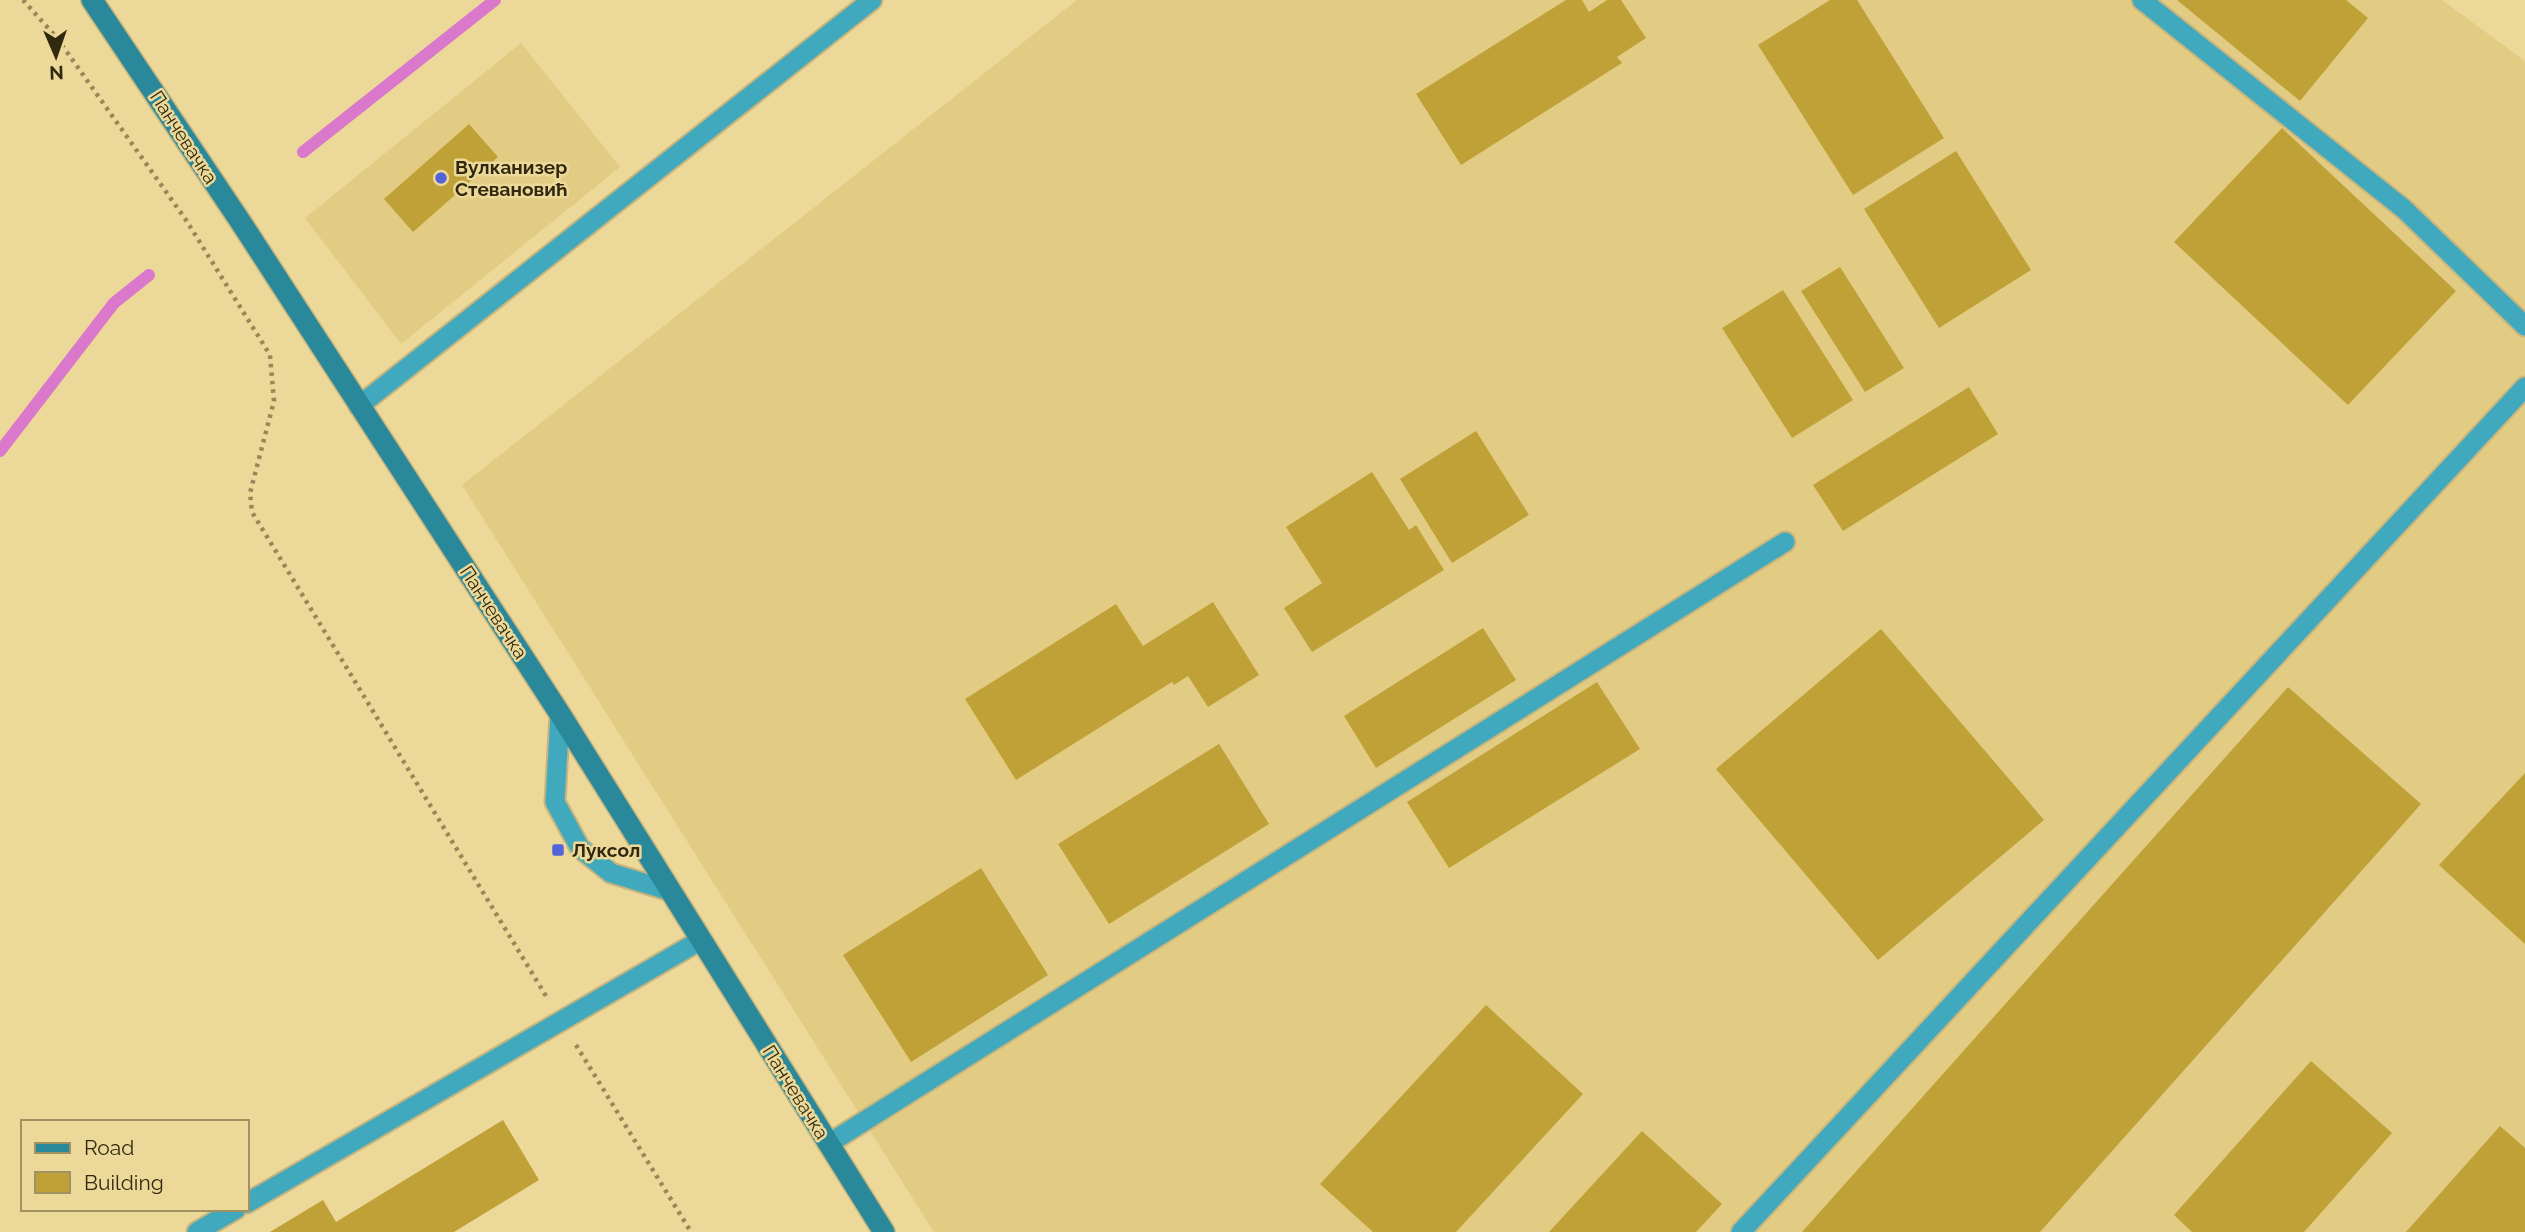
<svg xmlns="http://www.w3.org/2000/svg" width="2525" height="1232" font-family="Raleway,sans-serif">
	<rect width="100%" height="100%" fill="#ecd898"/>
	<!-- built -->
	<path fill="#e2cc84" d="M1077 0H2442L2525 61V1232H934L462 485Z
		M521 43 620 167 401 344 305 218Z"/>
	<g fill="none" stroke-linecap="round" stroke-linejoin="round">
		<!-- stream -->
		<path stroke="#da78cb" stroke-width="12" d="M303 152 495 0
			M0 451 114 303 149 275"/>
	</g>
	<!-- building -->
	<path fill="#c0a137" d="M1566 0H1582L1589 12 1607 0H1621L1646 38 1617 57 1622 63 1461 165 1416 94Z
		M1830 0H1857L1944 138 1853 195 1758 45Z
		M2177 0H2346L2368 18 2300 101Z
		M469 124 498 157 413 232 384 199Z
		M2282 128 2456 291 2348 405 2174 242Z
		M1956 151 2031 270 1939 328 1864 209Z
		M1840 267 1904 368 1865 392 1801 291Z
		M1783 290 1853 400 1792 438 1722 328Z
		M1969 387 1998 434 1843 531 1813 485Z
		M1476 431 1529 515 1452 563 1400 479Z
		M1372 472 1409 530 1416 525 1444 570 1312 652 1284 608 1322 583 1286 527Z
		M1213 602 1259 675 1208 707 1188 676 1174 685 1172 682 1016 780 965 699 1116 604 1143 646Z
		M1483 628 1516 680 1376 768 1344 716Z
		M1881 629 2044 820 1878 960 1716 769Z
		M1597 682 1640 749 1449 868 1407 802Z
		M2288 687 2421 804 2040 1232H1802Z
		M1219 744 1269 824 1109 924 1058 844Z
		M2525 773V944L2439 865Z
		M981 868 1048 975 911 1062 843 955Z
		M1486 1005 1583 1094 1456 1232H1373L1320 1184Z
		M2311 1061 2392 1133 2304 1232H2192L2174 1215Z
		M503 1120 539 1180 454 1232H270L323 1200 336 1222Z
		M2500 1126 2525 1148V1232H2406Z
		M1642 1131 1722 1204 1696 1232H1549Z"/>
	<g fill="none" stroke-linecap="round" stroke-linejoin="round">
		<defs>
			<path id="lane" d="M2142 0 2404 209 2525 326
				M359 406 872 0
				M560 714 555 802 580 848 611 873 670 891
				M828 1144 1785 542
				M247 1203 701 940
				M197 1232 236 1209
				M1741 1232 2525 387"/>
			<path id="secondary" d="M92 0 242 224 560 714 884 1232"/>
		</defs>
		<!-- lane casing -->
		<use href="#lane" stroke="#c7b57d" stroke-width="23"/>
		<!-- secondary casing -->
		<use href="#secondary" stroke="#c7b57d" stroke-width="24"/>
		<!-- path -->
		<path stroke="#968859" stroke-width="4.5" stroke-dasharray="3.5 5" stroke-linecap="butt" d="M23 0 57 38 186 220 270 355 274 401 250 493 252 512 546 996
			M576 1045 691 1232"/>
		<!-- lane -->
		<use href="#lane" stroke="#41a9be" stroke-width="19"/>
		<!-- secondary -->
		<use href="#secondary" stroke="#29899a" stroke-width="21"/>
	</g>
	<!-- markers -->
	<g fill="#5364da" stroke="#ecd898" stroke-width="2.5">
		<circle cx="441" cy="178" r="7"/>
		<rect x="551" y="843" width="14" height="14" rx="3.5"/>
	</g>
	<g text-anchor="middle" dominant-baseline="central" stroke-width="5" stroke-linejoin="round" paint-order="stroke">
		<!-- street labels -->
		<g font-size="19" fill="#31290f" stroke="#ecd898">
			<text transform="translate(184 137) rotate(57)">Панчевачка</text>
			<text transform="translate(494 612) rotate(57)">Панчевачка</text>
			<text transform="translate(796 1092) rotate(58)">Панчевачка</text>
		</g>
		<!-- poi labels -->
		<g font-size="19" font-weight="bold" fill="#31290f" stroke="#ecd898" text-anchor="start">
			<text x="455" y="167">Вулканизер<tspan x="455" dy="22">Стевановић</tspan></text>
			<text x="572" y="850">Луксол</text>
		</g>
	</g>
	<!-- legend -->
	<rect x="21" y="1120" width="228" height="91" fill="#ecd898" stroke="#a19261" stroke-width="2"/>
	<rect x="35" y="1143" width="35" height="10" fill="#29899a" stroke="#a19261" stroke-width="2"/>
	<text x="84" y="1155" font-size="21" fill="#31290f">Road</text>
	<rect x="35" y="1172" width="35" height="21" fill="#c0a137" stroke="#a19261" stroke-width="2"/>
	<text x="84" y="1190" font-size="21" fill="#31290f">Building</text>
	<!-- north arrow -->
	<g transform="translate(56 56) rotate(178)" stroke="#ecd898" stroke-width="5" paint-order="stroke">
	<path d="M0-5L12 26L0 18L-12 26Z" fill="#31290f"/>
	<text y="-10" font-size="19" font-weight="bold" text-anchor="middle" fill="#31290f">N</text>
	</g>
</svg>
